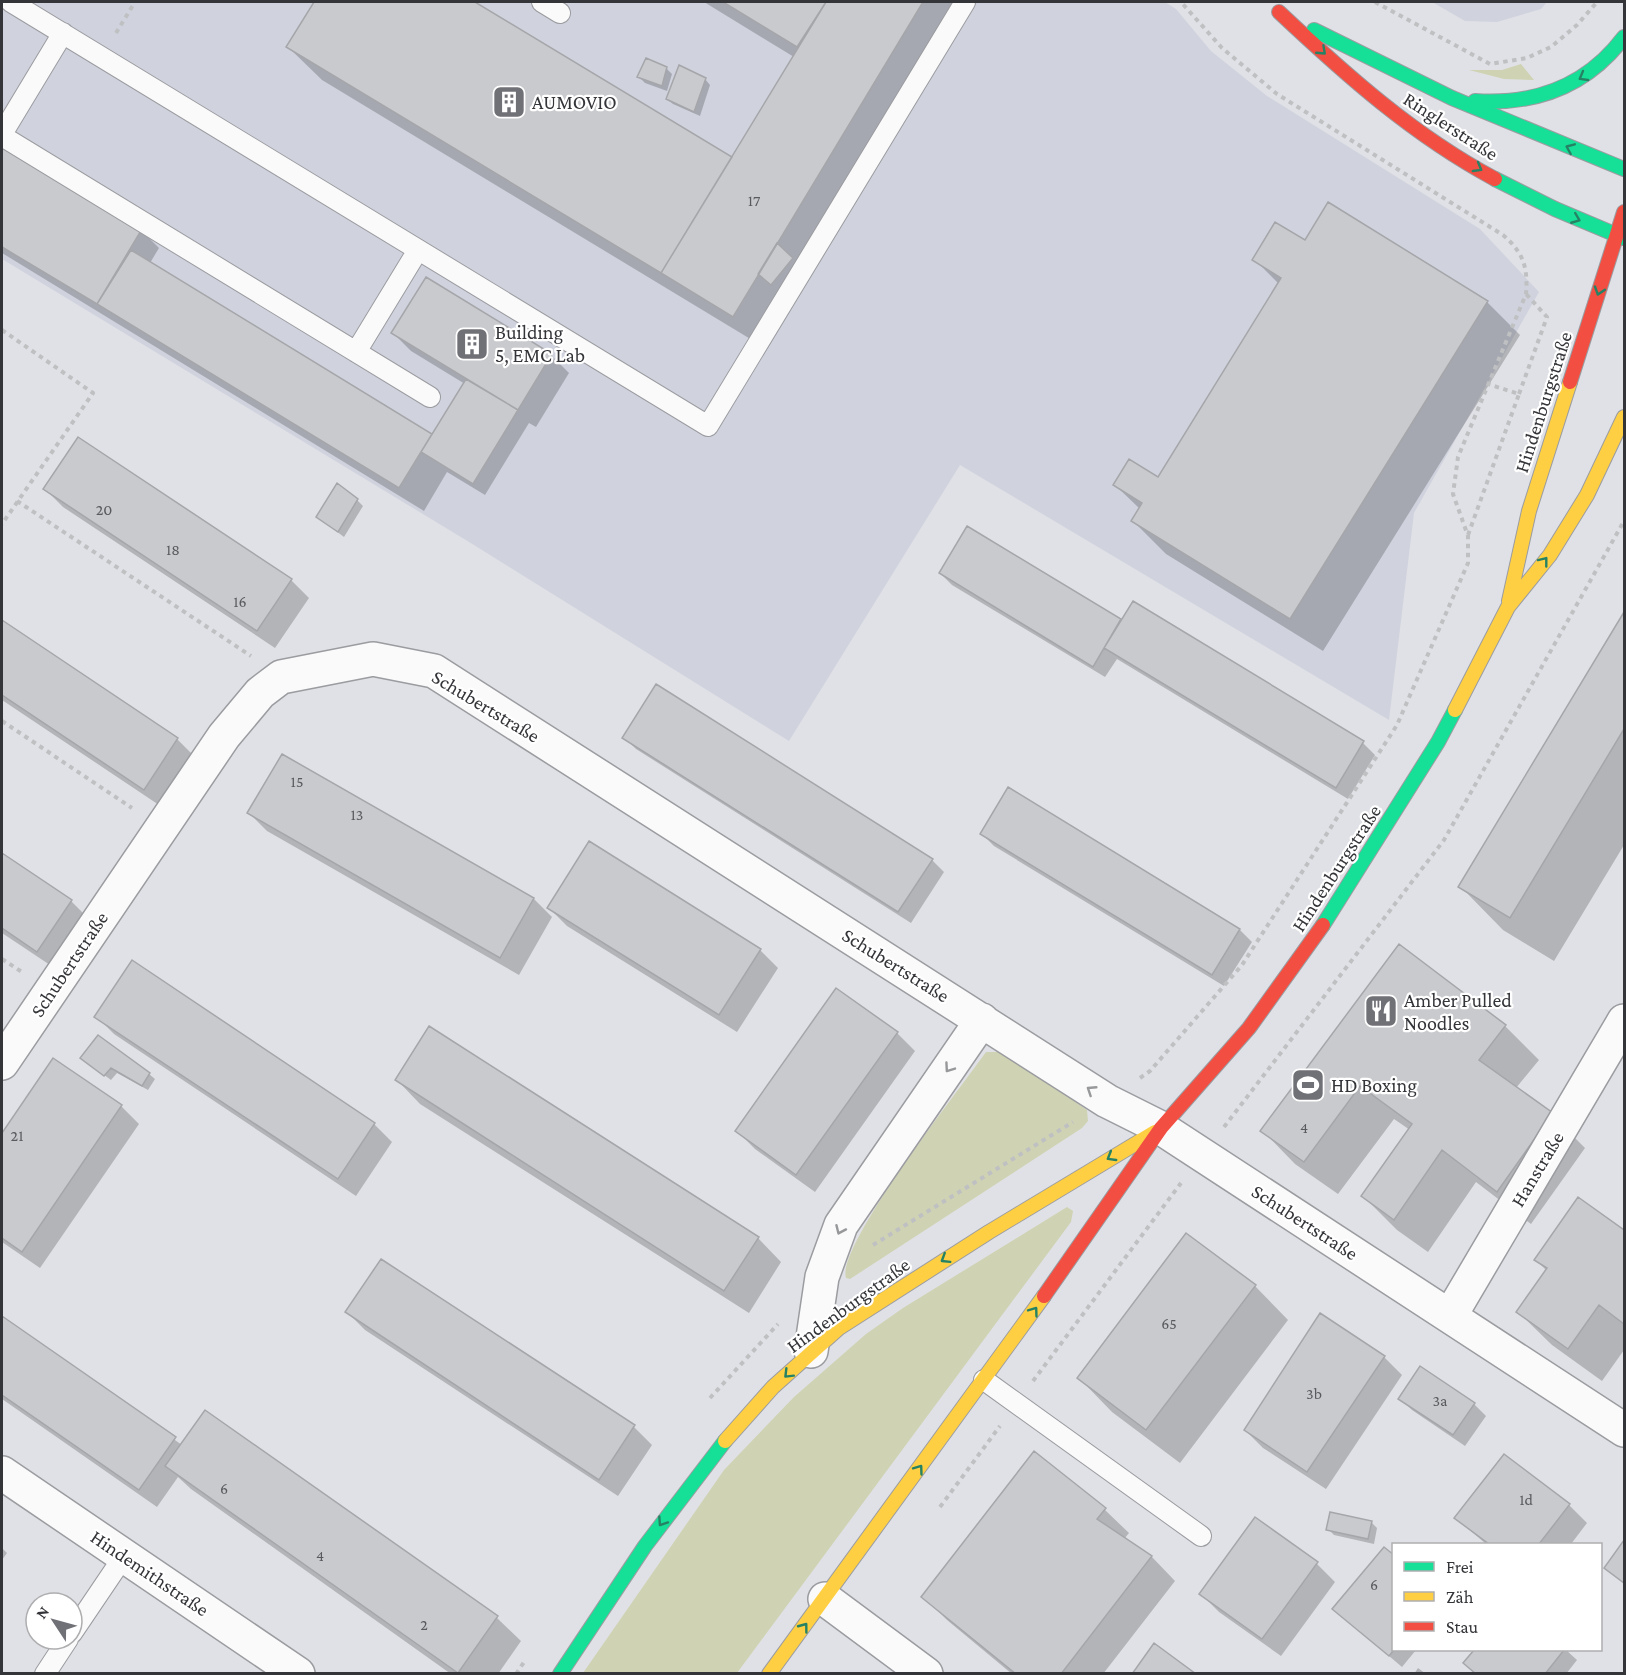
<svg xmlns="http://www.w3.org/2000/svg" width="1626" height="1675" font-family="'Crimson Pro',serif">
	<rect width="100%" height="100%" fill="#e0e1e6"/>
	<!-- built -->
	<path fill="#d0d3de" d="M2 2H1165L1176 9 1211 51 1267 96 1480 229 1539 292 1414 513 1389 720 960 465 789 741 474 545 2 259Z
		M1432 2H1547L1541 9 1497 22 1465 21Z"/>
	<!-- green -->
	<path fill="#cfd3b3" d="M1521 64 1534 80 1504 79 1469 70H1502Z
		M986 1052H1005L1087 1110 1088 1121 1082 1128 850 1279 846 1278C836 1246 962 1086 986 1052Z
		M1067 1207 1073 1211 1071 1222 737 1673H583L724 1470 794 1397 866 1334 903 1308Z"/>
	<!-- shadow -->
	<path fill="#0003" d="M316 2H472L732 159 794 57 704 2H977L767 349 322 80 288 47Z
		M666 68 672 74 667 91 645 83 639 77Z
		M705 79 710 85 700 116 673 104 667 99Z
		M5 149 141 230 159 248 150 263 431 435 465 384 411 351 393 333 427 279 551 355 569 373 536 427 529 423 485 495 447 472 424 511 2 253V154Z
		M1305 242 1487 302 1520 335 1323 651 1166 554 1133 521 1140 509 1115 485 1158 479 1279 284 1254 259Z
		M45 489 291 580 309 598 275 648 63 507Z
		M357 500 363 506 344 537 324 522Z
		M967 528 1122 621 1133 603 1363 743 1375 755 1348 799 1117 659 1105 677 952 585 940 573Z
		M1624 615V845L1554 961 1503 930 1460 886Z
		M2 622 177 739 195 757 162 807 2 700Z
		M624 737 932 860 944 872 911 923 636 749Z
		M282 756 534 899 552 917 519 975 267 831 249 813Z
		M1009 789 1240 930 1252 942 1224 986 994 846 982 834Z
		M2 855 71 901 89 919 56 969 2 933Z
		M549 908 760 950 778 968 737 1032 567 926Z
		M1399 946 1505 1026 1539 1060 1516 1088 1552 1115 1585 1148 1531 1224 1476 1182 1428 1252 1397 1230 1363 1196 1410 1130 1394 1119 1338 1194 1295 1164 1262 1130Z
		M132 962 374 1124 392 1142 356 1196 114 1034 96 1016Z
		M837 990 897 1033 915 1051 815 1192 755 1149 737 1131Z
		M53 1060 121 1106 139 1124 40 1268 2 1242V1135Z
		M88 1063 149 1074 155 1079 148 1090 117 1073 111 1080Z
		M397 1080 758 1238 781 1262 749 1313 420 1104Z
		M1579 1200 1624 1232V1350L1602 1381 1552 1345 1518 1312 1547 1271 1536 1260Z
		M1255 1286 1288 1320 1180 1463 1112 1412 1079 1378Z
		M347 1312 634 1427 652 1445 618 1496 365 1330Z
		M2 1318 182 1445 206 1412 497 1618 521 1641 498 1674H451L191 1489 178 1477 157 1507 2 1399Z
		M1384 1357 1402 1375 1326 1489 1263 1448 1245 1430Z
		M1400 1398 1474 1404 1486 1416 1465 1446 1412 1410Z
		M1034 1453 1105 1510 1129 1533 1124 1539 1152 1557 1175 1581 1103 1674H1012L947 1620 923 1596Z
		M1569 1505 1587 1523 1571 1544H1486L1456 1518Z
		M1372 1523 1377 1528 1374 1544 1334 1535 1328 1529Z
		M1624 1543V1584L1606 1568Z
		M2 1548 7 1553 2 1560Z
		M1317 1564 1335 1582 1281 1656 1219 1612 1201 1594Z
		M1334 1609 1394 1650H1416L1402 1667Z
		M1476 1650H1566L1577 1660 1566 1674H1475L1465 1663Z
		M1418 1668 1426 1674H1414Z"/>
	<!-- building -->
	<path fill="#c9cacd" stroke="#a5a6aa" stroke-width="1.5" d="M314 2H475L732 157 661 273 286 47Z
		M723 2H826L797 47Z
		M826 2H923L733 317 661 273Z
		M646 58 667 67 662 86 637 77Z
		M679 65 706 78 694 112 666 99Z
		M4 147 142 229 97 304 2 247V151Z
		M1328 202 1488 301 1290 619 1131 521 1142 503 1113 485 1129 459 1158 477 1281 278 1252 260 1275 222 1305 240Z
		M777 243 793 258 771 285 758 274Z
		M131 250 432 434 399 488 97 304Z
		M426 277 552 354 518 410 391 333Z
		M466 379 518 410 473 484 421 452Z
		M78 437 292 579 257 631 43 489Z
		M337 483 358 499 338 532 316 517Z
		M967 526 1121 619 1093 667 939 573Z
		M1133 601 1364 741 1336 788 1104 648Z
		M1624 612V729L1510 918 1458 887Z
		M2 620 178 738 144 790 2 695Z
		M656 684 933 859 898 912 622 738Z
		M282 754 534 898 500 958 247 813Z
		M1008 787 1240 929 1212 975 980 834Z
		M589 841 761 949 719 1015 547 908Z
		M2 853 72 900 37 952 2 928Z
		M1399 944 1506 1025 1479 1060 1553 1113 1497 1192 1442 1150 1394 1220 1361 1196 1412 1124 1360 1086 1304 1162 1260 1131Z
		M132 960 375 1123 338 1179 94 1017Z
		M836 988 898 1032 796 1175 735 1131Z
		M429 1026 759 1237 724 1291 395 1080Z
		M98 1035 150 1073 142 1086 111 1068 104 1076 80 1058Z
		M53 1058 122 1105 22 1252 2 1238V1133Z
		M1578 1197 1624 1230V1324L1599 1305 1568 1349 1516 1312 1547 1268 1534 1260Z
		M1186 1233 1256 1285 1146 1430 1077 1378Z
		M381 1259 635 1425 599 1480 345 1312Z
		M1320 1313 1385 1356 1307 1472 1244 1430Z
		M2 1316 176 1437 139 1490 2 1395Z
		M1420 1366 1475 1403 1453 1435 1398 1399Z
		M205 1410 498 1616 458 1673 165 1466Z
		M1034 1451 1106 1508 1097 1519 1152 1556 1061 1674H1016L921 1597Z
		M1504 1454 1570 1504 1539 1544H1489L1454 1518Z
		M1330 1512 1372 1521 1368 1539 1326 1530Z
		M1255 1517 1318 1562 1262 1639 1199 1594Z
		M1624 1540V1583L1604 1568Z
		M1384 1547 1394 1555V1650L1389 1656 1332 1609Z
		M1154 1643 1196 1674H1132Z
		M1474 1650H1564L1545 1674H1476L1463 1663Z"/>
	<g fill="none" stroke-linecap="round" stroke-linejoin="round">
		<defs>
			<path id="lane" d="M11 2 708 426 965 2
				M542 2 560 13
				M2 134 63 33
				M2 136 430 397
				M356 352 418 250
				M984 1380 1201 1536
				M72 1633 124 1556
				M45 1674 68 1639"/>
			<path id="street" d="M2 1063 224 736 260 693 281 677 373 659 434 671 1107 1101 1161 1128 1624 1430
				M1450 1316 1624 1021
				M811 1351 822 1277 841 1225 982 1020
				M2 1473 298 1674
				M825 1599 926 1674"/>
			<path id="fast" d="M1314 30 1452 98 1624 169
				M1475 101C1535 105 1587 86 1624 37
				M1495 179 1555 209 1624 238
				M1323 925 1438 742 1455 710
				M560 1674 645 1546 725 1441"/>
			<path id="slow" d="M1509 601 1529 511 1570 382
				M1455 710 1508 607 1550 555 1587 495 1624 417
				M725 1441 773 1387 839 1328 989 1232 1155 1132
				M769 1674 1044 1296"/>
			<path id="jam" d="M1279 12C1346 75 1413 135 1495 179
				M1570 382 1624 212
				M1044 1296 1161 1128 1249 1028 1323 925"/>
		</defs>
		<!-- lane casing -->
		<use href="#lane" stroke="#9b9ca0" stroke-width="22"/>
		<!-- street casing -->
		<use href="#street" stroke="#9b9ca0" stroke-width="36"/>
		<!-- fast casing -->
		<use href="#fast" stroke="#9b9ca0" stroke-width="16"/>
		<!-- slow casing -->
		<use href="#slow" stroke="#9b9ca0" stroke-width="16"/>
		<!-- jam casing -->
		<use href="#jam" stroke="#9b9ca0" stroke-width="16"/>
		<!-- path -->
		<path stroke="#bfc0c2" stroke-width="4" stroke-dasharray="4.5 4.5" stroke-linecap="butt" d="M1375 2 1490 64 1527 58 1551 47 1577 25 1597 2
			M116 33 135 2
			M2 330 93 393 2 524
			M1519 394 1547 317 1526 294
			M17 501 251 656
			M1468 535 1519 394 1488 384
			M2 721 132 808
			M2 959 22 972
			M1140 1078 1150 1071 1242 965 1397 725 1468 563V536L1453 494 1458 457 1526 294C1528 268 1524 253 1503 235L1277 94 1222 48 1181 2
			M1224 1127 1444 840 1624 521
			M873 1245 1073 1122
			M1033 1381 1181 1183
			M710 1398 778 1324
			M940 1507 1000 1426
			M516 1674 524 1662"/>
		<!-- lane -->
		<use href="#lane" stroke="#fafafb" stroke-width="20"/>
		<!-- street -->
		<use href="#street" stroke="#fafafb" stroke-width="33"/>
		<!-- fast -->
		<use href="#fast" stroke="#16e098" stroke-width="14"/>
		<!-- slow -->
		<use href="#slow" stroke="#ffcf43" stroke-width="14"/>
		<!-- jam -->
		<use href="#jam" stroke="#f24e42" stroke-width="14"/>
	</g>
	<!-- one-way arrows -->
	<defs><path id="oneway-chevron" d="M-2-3.5L2.5 0L-2 3.5" fill="none" stroke-width="1.6" stroke-linecap="round" stroke-linejoin="round" transform="scale(1.5)"/></defs>
	<g stroke="#268264">
		<use href="#oneway-chevron" transform="translate(1322 51) rotate(43)"/>
		<use href="#oneway-chevron" transform="translate(1583 77) rotate(150)"/>
		<use href="#oneway-chevron" transform="translate(1570 148) rotate(-157)"/>
		<use href="#oneway-chevron" transform="translate(1478 168) rotate(30)"/>
		<use href="#oneway-chevron" transform="translate(1576 219) rotate(22)"/>
		<use href="#oneway-chevron" transform="translate(1599 291) rotate(108)"/>
		<use href="#oneway-chevron" transform="translate(1544 561) rotate(-52)"/>
		<use href="#oneway-chevron" transform="translate(1111 1157) rotate(149)"/>
		<use href="#oneway-chevron" transform="translate(945 1259) rotate(148)"/>
		<use href="#oneway-chevron" transform="translate(1034 1311) rotate(-54)"/>
		<use href="#oneway-chevron" transform="translate(788 1374) rotate(135)"/>
		<use href="#oneway-chevron" transform="translate(919 1469) rotate(-54)"/>
		<use href="#oneway-chevron" transform="translate(662 1522) rotate(124)"/>
		<use href="#oneway-chevron" transform="translate(804 1627) rotate(-53)"/>
	</g>
	<g stroke="#97989a">
		<use href="#oneway-chevron" transform="translate(949 1068) rotate(125)"/>
		<use href="#oneway-chevron" transform="translate(1091 1090) rotate(-147)"/>
		<use href="#oneway-chevron" transform="translate(840 1230) rotate(114)"/>
	</g>
	<!-- icons -->
	<defs>
		<symbol id="building-square" viewBox="-11 -11 22 22"><rect x="-9" y="-9" width="18" height="18" rx="4" fill="#707176" stroke="#fff"/><path d="M-4-6H4V6H1V3H-1V6H-4ZM-2.5-4.3h1.7v1.8h-1.7ZM.8-4.3h1.7v1.8H.8ZM-2.5-1h1.7V.8h-1.7ZM.8-1h1.7V.8H.8Z" fill="#fff"/></symbol>
		<symbol id="restaurant-square" viewBox="-11 -11 22 22"><rect x="-9" y="-9" width="18" height="18" rx="4" fill="#707176" stroke="#fff"/><path d="M-5-6h1v4h1v-4h1v4h1v-4h1v5L-1.5 .5V6h-2V.5L-5-1ZM5-6V6H3V1.5H1.5Q1.5-4 5-6Z" fill="#fff"/></symbol>
		<symbol id="stadium-square" viewBox="-11 -11 22 22"><rect x="-9" y="-9" width="18" height="18" rx="4" fill="#707176" stroke="#fff"/><path d="M0-5a6.5 5 0 1 0 0 10a6.5 5 0 1 0 0-10ZM-3.5-1.8h7v3.6h-7Z" fill="#fff"/></symbol>
	</defs>
	<g fill-rule="evenodd">
		<use href="#building-square" x="490" y="83" width="38" height="38"/>
		<use href="#building-square" x="453" y="325" width="38" height="38"/>
		<use href="#restaurant-square" x="1362" y="992" width="38" height="38"/>
		<use href="#stadium-square" x="1289" y="1066" width="38" height="38"/>
	</g>
	<g text-anchor="middle" dominant-baseline="central" stroke-width="4.5" stroke-linejoin="round" paint-order="stroke">
		<!-- number labels -->
		<g font-size="16" fill="#595a5e">
			<text x="754" y="200">17</text>
			<text x="104" y="509">20</text>
			<text x="173" y="549">18</text>
			<text x="240" y="601">16</text>
			<text x="297" y="781">15</text>
			<text x="357" y="814">13</text>
			<text x="1304" y="1127">4</text>
			<text x="17" y="1135">21</text>
			<text x="1169" y="1323">65</text>
			<text x="1314" y="1393">3b</text>
			<text x="1440" y="1400">3a</text>
			<text x="224" y="1488">6</text>
			<text x="1526" y="1499">1d</text>
			<text x="320" y="1555">4</text>
			<text x="1374" y="1584">6</text>
			<text x="424" y="1624">2</text>
		</g>
		<!-- poi labels -->
		<g font-size="20" fill="#343539" stroke="#fff" text-anchor="start">
			<text x="532" y="102">AUMOVIO</text>
			<text x="495" y="332">Building<tspan x="495" dy="23">5, EMC Lab</tspan></text>
			<text x="1404" y="1000">Amber Pulled<tspan x="1404" dy="23">Noodles</tspan></text>
			<text x="1331" y="1085">HD Boxing</text>
		</g>
		<!-- street labels -->
		<g font-size="20" fill="#343539" stroke="#fff">
			<text transform="translate(1451 126) rotate(33)">Ringlerstraße</text>
			<text transform="translate(1543 402) rotate(-72)">Hindenburgstraße</text>
			<text transform="translate(486 706) rotate(31)">Schubertstraße</text>
			<text transform="translate(1336 868) rotate(-57)">Hindenburgstraße</text>
			<text transform="translate(69 964) rotate(-56)">Schubertstraße</text>
			<text transform="translate(896 965) rotate(32)">Schubertstraße</text>
			<text transform="translate(1537 1169) rotate(-59)">Hanstraße</text>
			<text transform="translate(1305 1222) rotate(33)">Schubertstraße</text>
			<text transform="translate(848 1305) rotate(-36)">Hindenburgstraße</text>
			<text transform="translate(150 1573) rotate(34)">Hindemithstraße</text>
		</g>
	</g>
	<!-- border -->
	<rect width="1626" height="1675" fill="none" stroke="#343539" stroke-width="6"/>
	<!-- legend -->
	<rect x="1392" y="1543" width="210" height="108" fill="#ffffff" stroke="#aeaeb0" stroke-width="1.5"/>
	<rect x="1404" y="1562" width="30" height="9" fill="#16e098" stroke="#aeaeb0" stroke-width="1.5"/>
	<text x="1446" y="1573" font-size="18" fill="#343539">Frei</text>
	<rect x="1404" y="1592" width="30" height="9" fill="#ffcf43" stroke="#aeaeb0" stroke-width="1.5"/>
	<text x="1446" y="1603" font-size="18" fill="#343539">Zäh</text>
	<rect x="1404" y="1622" width="30" height="9" fill="#f24e42" stroke="#aeaeb0" stroke-width="1.5"/>
	<text x="1446" y="1633" font-size="18" fill="#343539">Stau</text>
	<!-- north arrow -->
	<g transform="translate(54 1621) rotate(306)"><circle r="28" fill="#ffffff" stroke="#aeaeb0" stroke-width="1.5"/>
	<path d="M0-4.5L10 22L0 15L-10 22Z" fill="#707176"/>
	<text y="-9" font-size="16" font-weight="bold" text-anchor="middle" fill="#343539">N</text>
	</g>
</svg>
